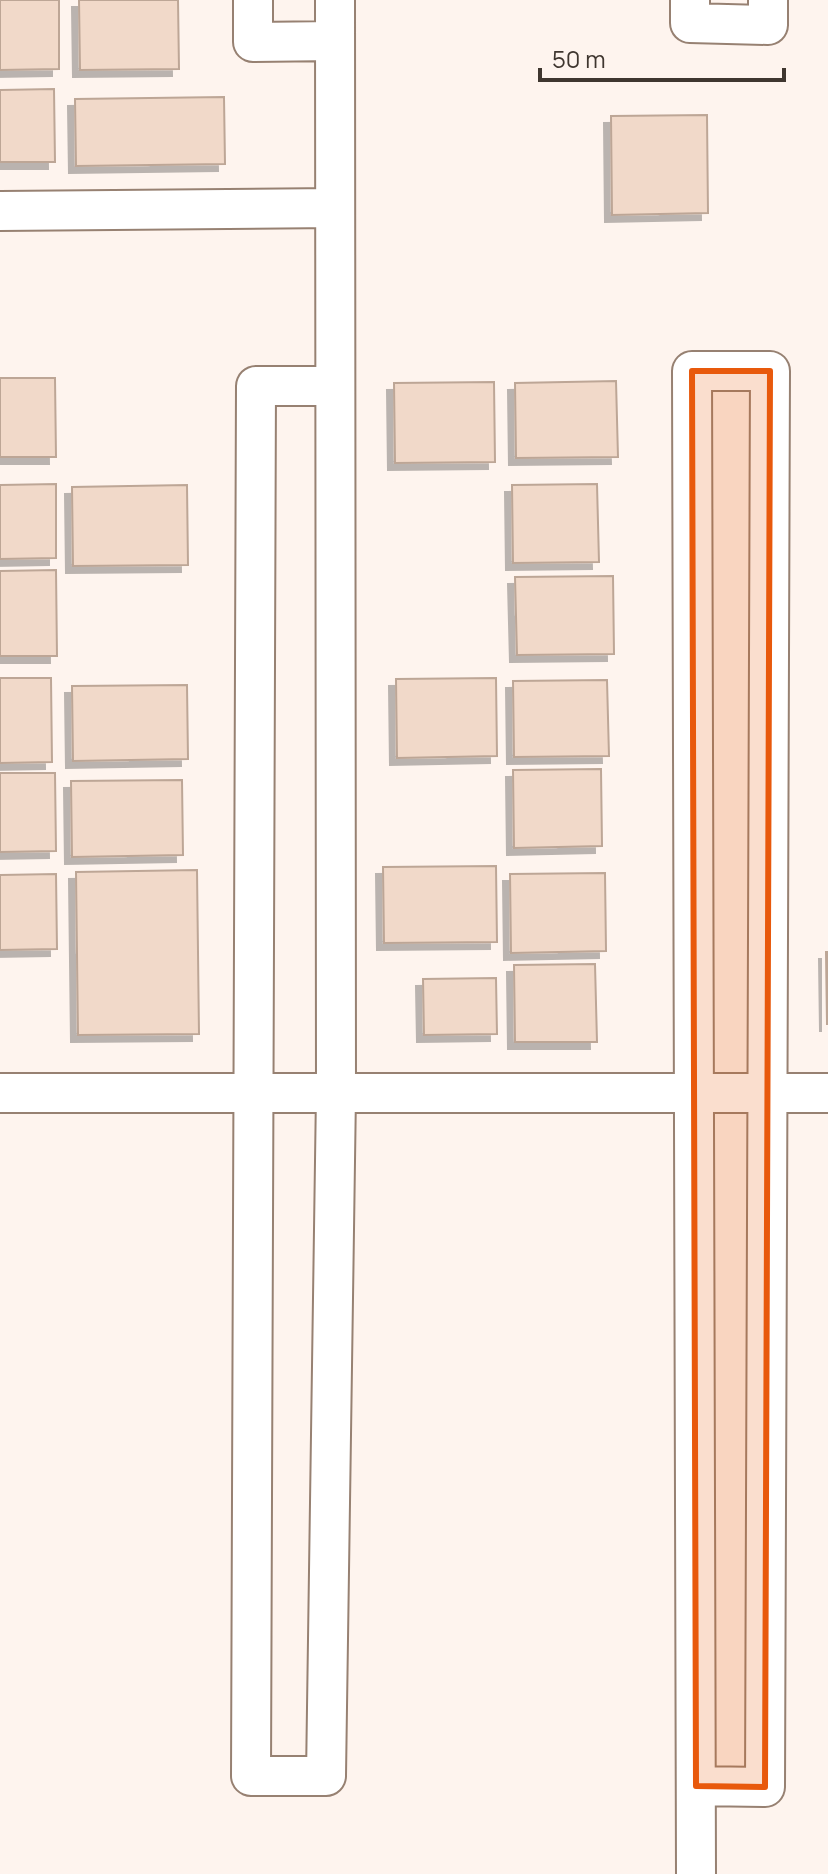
<svg xmlns="http://www.w3.org/2000/svg" width="828" height="1874" font-family="Manrope,sans-serif">
	<defs>
		<filter id="shadow"><feDropShadow dx="-7" dy="7" stdDeviation="0" flood-color="#0004"/></filter>
	</defs>
	<rect width="100%" height="100%" fill="#fef4ee"/>
	<!-- building -->
	<path fill="#f1d9c9" stroke="#bda696" stroke-width="2" filter="url(#shadow)" d="M0 0H59V69L0 70Z
		M79 0H178L179 69 80 70Z
		M54 89 55 162H0V90Z
		M224 97 225 164 76 166 75 99Z
		M707 115 708 213 612 215 611 116Z
		M0 378H55L56 457H0Z
		M616 381 618 457 516 458 515 383Z
		M494 382 495 462 395 463 394 383Z
		M56 484V558L0 559V485Z
		M597 484 599 562 513 563 512 485Z
		M187 485 188 565 73 566 72 487Z
		M56 570 57 656H0V571Z
		M613 576 614 654 517 655 515 577Z
		M0 678H51L52 762 0 763Z
		M496 678 497 756 397 758 396 679Z
		M607 680 609 756 514 757 513 681Z
		M187 685 188 759 73 761 72 686Z
		M601 769 602 846 514 848 513 770Z
		M0 773H55L56 851 0 852Z
		M182 780 183 855 72 857 71 781Z
		M496 866 497 942 384 943 383 867Z
		M197 870 199 1034 78 1035 76 872Z
		M605 873 606 951 511 953 510 874Z
		M56 874 57 949 0 950V875Z
		M826 952H828V1024H827Z
		M595 964 597 1042H515L514 965Z
		M496 978 497 1034 424 1035 423 979Z"/>
	<g fill="none" stroke-linecap="round" stroke-linejoin="round">
		<defs>
			<path id="street" d="M253 0V42L335 41
				M335 0 336 1093 326 1776H251L256 386H335
				M690 0V23L768 25V0
				M0 211 335 208
				M0 1093H828
				M696 1786 765 1787 770 371H692L696 1874"/>
		</defs>
		<!-- street casing -->
		<use href="#street" stroke="#978172" stroke-width="42"/>
		<!-- street -->
		<use href="#street" stroke="#fff" stroke-width="38"/>
	</g>
	<!-- marked area -->
	<path fill="#e8590c" fill-opacity="0.2" stroke="#e8590c" stroke-width="6" stroke-linejoin="round" d="M692 371H770L765 1787 696 1786Z"/>
	<!-- scale -->
	<path d="M540 68v12h244v-12" fill="none" stroke="#3f362f" stroke-width="4"/>
	<text x="552" y="68" font-size="24" fill="#3f362f" stroke="#fef4ee" stroke-width="6" paint-order="stroke">50 m</text>
</svg>
